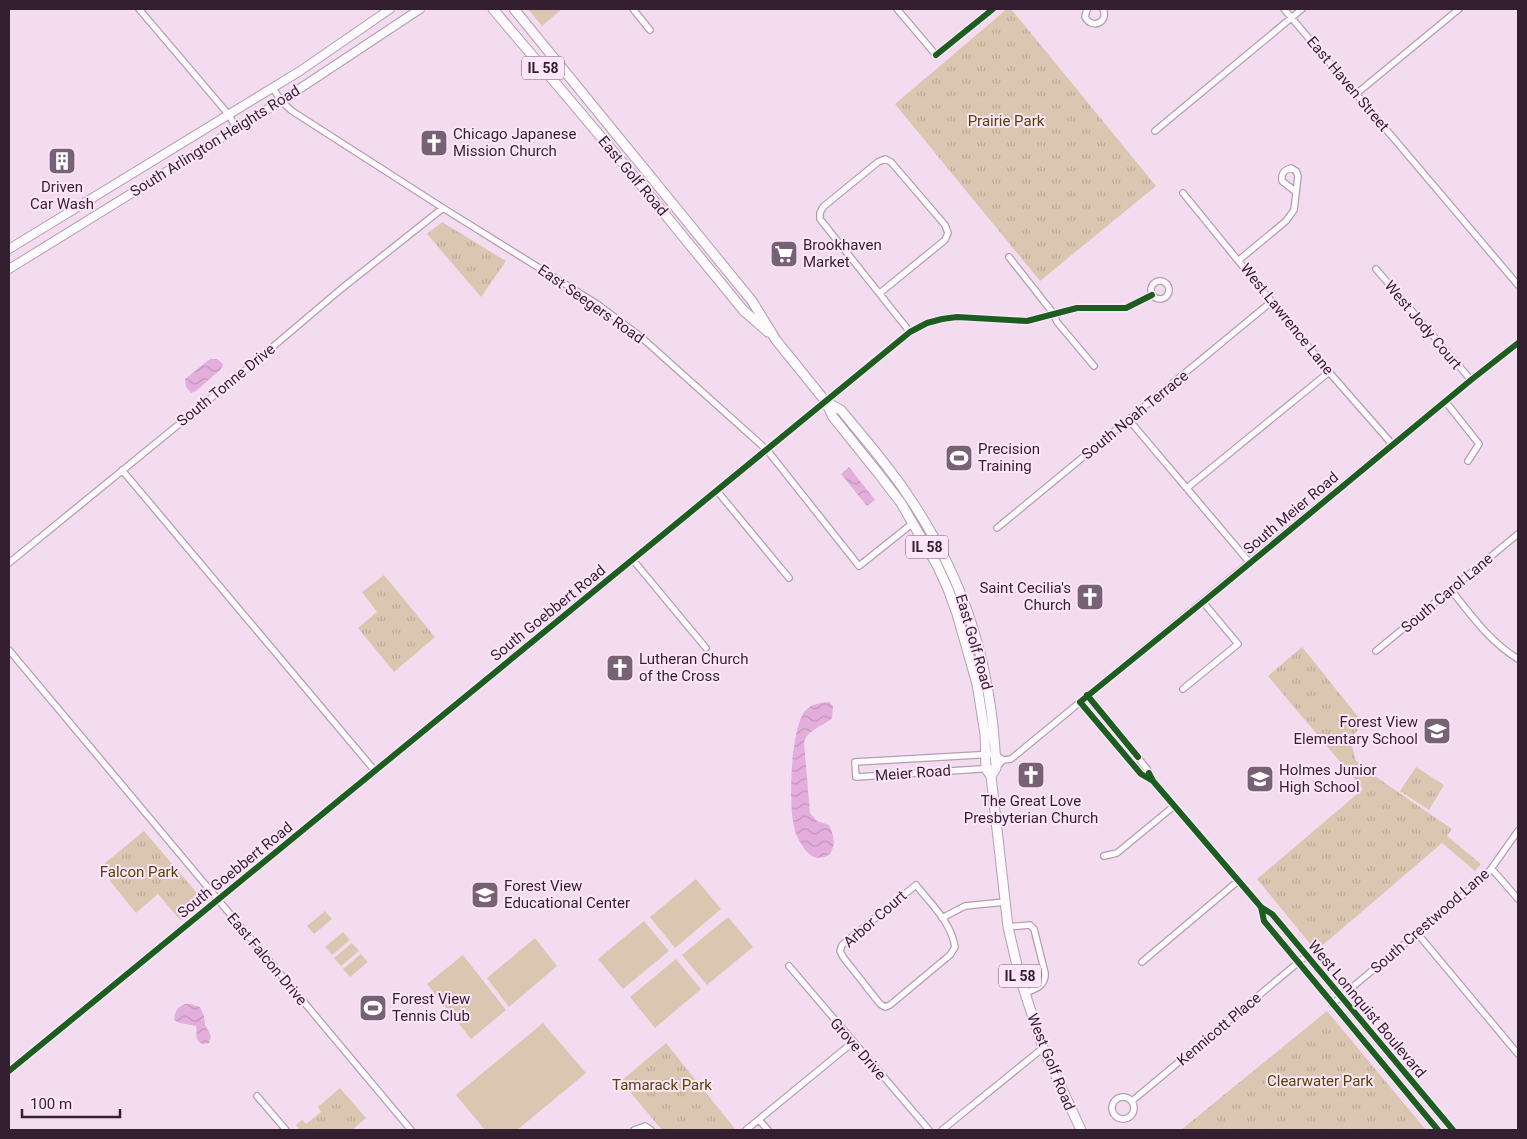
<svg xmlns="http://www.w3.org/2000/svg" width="1527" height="1139" font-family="Roboto,sans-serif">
	<defs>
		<pattern id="park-tufts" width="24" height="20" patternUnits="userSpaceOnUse" patternTransform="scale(1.25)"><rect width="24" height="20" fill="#dbc6b1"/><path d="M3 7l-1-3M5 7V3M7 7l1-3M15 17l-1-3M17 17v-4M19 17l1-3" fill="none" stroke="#bdaa99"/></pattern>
		<pattern id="water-waves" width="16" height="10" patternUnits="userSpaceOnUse" patternTransform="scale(1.25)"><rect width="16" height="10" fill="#e3aedc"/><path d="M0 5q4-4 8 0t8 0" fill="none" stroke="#c395bd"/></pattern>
	</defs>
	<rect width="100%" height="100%" fill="#f4dcf0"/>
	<!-- green -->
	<path fill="#dbc6b1" d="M528 9H562L542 26Z
		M696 879 721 909 675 948 650 917Z
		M325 911 332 919 314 934 307 926Z
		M728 917 753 947 707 985 682 955Z
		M644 921 669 951 623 989 598 959Z
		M343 932 350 940 332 955 325 947Z
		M535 938 557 966 509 1007 487 978Z
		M352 943 359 951 341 966 334 958Z
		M361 954 368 962 350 977 343 969Z
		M463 955 506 1010 471 1039 427 984Z
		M676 959 701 989 655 1028 630 997Z
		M543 1023 586 1073 517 1130H485L456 1095Z"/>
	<!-- park -->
	<path fill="url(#park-tufts)" d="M1007 9H1011L1156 186 1040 281 895 104Z
		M442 222 506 261 481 297 427 234Z
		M384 575 435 637 394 672 358 628 377 612 362 592Z
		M1302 647 1364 724 1354 734 1352 746 1356 761 1379 779 1452 829 1447 836 1481 864 1475 871 1442 843 1316 951 1257 879 1363 789 1268 676Z
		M1416 767 1444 785 1429 810 1400 791Z
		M144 831 202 899 180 920 158 894 136 913 110 881 105 863Z
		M1327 1011 1426 1130H1181Z
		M666 1043 735 1129 733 1130H662L621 1081Z
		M340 1088 366 1118 352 1130H300L296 1125 302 1120 306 1124 321 1112 318 1107Z"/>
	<!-- water -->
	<path fill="url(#water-waves)" d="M210 359H217L223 364 221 369 196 391 191 393 186 387 185 379Z
		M849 467 875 500 867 506 841 474Z
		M829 702 833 706 832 718C823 727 809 728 804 742L810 813 817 821 829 825C834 836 836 844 830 854 821 860 813 859 806 851 802 845 797 838 795 831 788 808 790 730 805 711 811 704 820 703 829 702Z
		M185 1004H191L200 1007 204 1016 205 1025 211 1036 209 1043 203 1044C193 1040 198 1035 196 1026L180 1023 174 1020C175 1011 177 1008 185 1004Z"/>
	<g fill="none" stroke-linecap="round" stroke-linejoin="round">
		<defs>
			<path id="minor" d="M139 9 229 115 236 128
				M633 9 650 30
				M897 9 936 55 993 9
				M1087 9 1085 17C1092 30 1109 22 1103 9
				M1284 9 1518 285
				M273 88 281 101 292 111 443 208 597 304 641 337 767 450 859 566 913 523
				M1356 94 1459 9
				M1155 131 1302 9
				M1183 193 1329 372 1392 444
				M1009 257 1053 313 1057 322 1094 366
				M1239 260 1286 221 1294 210 1298 176 1296 171 1291 168C1284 170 1281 173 1282 181L1296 192
				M1376 269 1471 380
				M1151 290a9 9 0 1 1 18 0a9 9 0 1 1-18 0Z
				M880 293 945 240 948 233 945 225 891 162 885 159 878 162 823 207 820 213V219L910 332
				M1445 401 1479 444 1468 461
				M1129 420 1250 563
				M122 470 375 771
				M1187 488 1329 372
				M717 491 789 578
				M997 528 1271 302
				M633 560 706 648
				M9 563 249 367 341 289 443 208
				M1451 590C1471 615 1490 642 1518 659
				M9 650 411 1130
				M1376 651 1518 534
				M1183 689 1238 644 1203 602
				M1087 695 1147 769 1153 781 1261 907 1272 914 1453 1130
				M1080 702 1141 774 1153 781
				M1003 760 995 754 855 762 856 777 996 768 1003 760 1011 759 1471 380 1518 343
				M1104 856 1117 853 1174 806
				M1492 869 1518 899
				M916 885C931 904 951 922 955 947L950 955 890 1005 885 1007 880 1004 843 957 840 951 842 945Z
				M1261 907 1264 921 1438 1130
				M942 918 965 906 1005 902
				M1008 927 1030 925 1034 929 1045 973C1046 986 1035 989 1025 993
				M1417 933 1518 1054
				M1142 962 1238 881
				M789 966 929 1130
				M1332 1004 1486 876 1518 831
				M9 1071 910 332 927 323 942 319 957 317 1027 321 1077 308H1126L1152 295
				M257 1096 286 1130
				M1112 1108a11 11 0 1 1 22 0a11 11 0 1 1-22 0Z
				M1132 1101 1306 956
				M759 1120 768 1130
				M634 1130 645 1126 651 1130
				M746 1130 852 1043
				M942 1130 1043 1048"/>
			<path id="secondary" d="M9 249 300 71 390 9
				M9 269 281 101 420 9"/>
			<path id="primary" d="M493 9 628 169 743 310 768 332
				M514 9 752 301 776 340 826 402 833 417 878 473 901 503 937 565 948 589 957 614 977 684 985 734 986 769 991 776 1008 927 1020 978 1043 1048 1081 1130
				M826 402 841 410C863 437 887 464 907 494 965 579 992 666 996 768L991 776"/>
		</defs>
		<!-- minor casing -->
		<use href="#minor" stroke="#b39fb0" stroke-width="8"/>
		<!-- secondary casing -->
		<use href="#secondary" stroke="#b39fb0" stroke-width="10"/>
		<!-- primary casing -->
		<use href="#primary" stroke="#b39fb0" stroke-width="11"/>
		<!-- minor -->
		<use href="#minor" stroke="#fdfafd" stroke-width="5.5"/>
		<!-- secondary -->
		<use href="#secondary" stroke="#fdfafd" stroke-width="8"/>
		<!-- primary -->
		<use href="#primary" stroke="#fdfafd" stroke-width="9"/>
		<defs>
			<path id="cycleway" d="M936 55 993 9
				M1087 695 1138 757
				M1149 773 1153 781 1261 907 1272 914 1453 1130
				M1153 781 1141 774 1080 702 1203 602 1471 380 1518 343
				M1261 907 1264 921 1438 1130
				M9 1071 910 332 927 323 942 319 957 317 1027 321 1077 308H1126L1152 295"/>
		</defs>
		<!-- cycleway casing -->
		<use href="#cycleway" stroke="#fee6fa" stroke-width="9"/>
		<!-- cycleway -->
		<use href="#cycleway" stroke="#1b5e20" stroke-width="6"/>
	</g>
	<!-- icons -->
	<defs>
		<symbol id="church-square" viewBox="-11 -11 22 22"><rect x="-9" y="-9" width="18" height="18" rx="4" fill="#776174" stroke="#fee6fa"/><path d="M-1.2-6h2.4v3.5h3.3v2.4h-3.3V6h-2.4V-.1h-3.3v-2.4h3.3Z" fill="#fff"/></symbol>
		<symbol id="building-square" viewBox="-11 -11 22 22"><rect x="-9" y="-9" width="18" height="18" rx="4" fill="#776174" stroke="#fee6fa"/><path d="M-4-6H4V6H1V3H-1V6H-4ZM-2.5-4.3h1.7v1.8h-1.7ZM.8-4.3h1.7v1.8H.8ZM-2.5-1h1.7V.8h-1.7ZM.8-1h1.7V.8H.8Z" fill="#fff"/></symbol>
		<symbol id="supermarket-square" viewBox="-11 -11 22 22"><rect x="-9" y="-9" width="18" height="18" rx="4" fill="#776174" stroke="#fee6fa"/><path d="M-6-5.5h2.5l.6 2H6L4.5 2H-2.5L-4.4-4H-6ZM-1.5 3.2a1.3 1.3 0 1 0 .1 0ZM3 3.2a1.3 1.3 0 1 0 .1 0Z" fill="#fff"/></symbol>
		<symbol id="stadium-square" viewBox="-11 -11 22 22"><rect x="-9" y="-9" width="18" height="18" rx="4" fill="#776174" stroke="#fee6fa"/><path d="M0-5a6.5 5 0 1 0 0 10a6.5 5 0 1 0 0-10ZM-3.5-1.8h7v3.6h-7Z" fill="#fff"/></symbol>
		<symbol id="school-square" viewBox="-11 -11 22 22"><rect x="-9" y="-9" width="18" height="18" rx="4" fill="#776174" stroke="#fee6fa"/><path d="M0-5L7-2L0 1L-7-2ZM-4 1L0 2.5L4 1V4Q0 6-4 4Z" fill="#fff"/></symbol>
	</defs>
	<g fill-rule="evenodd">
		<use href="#church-square" x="418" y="127" width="32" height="32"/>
		<use href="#building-square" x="46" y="145" width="32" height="32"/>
		<use href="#supermarket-square" x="768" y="238" width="32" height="32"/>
		<use href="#stadium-square" x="943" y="442" width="32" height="32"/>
		<use href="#church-square" x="1074" y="581" width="32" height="32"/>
		<use href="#church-square" x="604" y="652" width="32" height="32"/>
		<use href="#school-square" x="1421" y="715" width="32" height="32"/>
		<use href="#church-square" x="1015" y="759" width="32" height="32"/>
		<use href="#school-square" x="1244" y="763" width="32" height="32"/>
		<use href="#school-square" x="469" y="879" width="32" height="32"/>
		<use href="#stadium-square" x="357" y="992" width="32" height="32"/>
	</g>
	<g text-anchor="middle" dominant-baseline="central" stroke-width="4" stroke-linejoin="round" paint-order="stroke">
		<!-- shield labels -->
		<g fill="#fee6fa" stroke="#715b6d" stroke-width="1">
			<rect x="522" y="56.5" width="42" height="23" rx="4"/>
			<rect x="906" y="535.5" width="42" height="23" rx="4"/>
			<rect x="999" y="964.5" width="42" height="23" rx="4"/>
		</g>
		<g font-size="14" font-weight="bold" fill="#341f31">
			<text x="543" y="68">IL 58</text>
			<text x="927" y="547">IL 58</text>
			<text x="1020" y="976">IL 58</text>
		</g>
		<!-- street labels -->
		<g font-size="15" fill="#341f31" stroke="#fee6fa">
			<text transform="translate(1348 84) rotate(50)">East Haven Street</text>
			<text transform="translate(215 141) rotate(-32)">South Arlington Heights Road</text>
			<text transform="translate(633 176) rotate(50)">East Golf Road</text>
			<text transform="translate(591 304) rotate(35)">East Seegers Road</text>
			<text transform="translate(1287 319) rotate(51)">West Lawrence Lane</text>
			<text transform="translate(1423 325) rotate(50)">West Jody Court</text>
			<text transform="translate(226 385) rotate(-39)">South Tonne Drive</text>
			<text transform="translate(1135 415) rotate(-39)">South Noah Terrace</text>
			<text transform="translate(1291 513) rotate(-40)">South Meier Road</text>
			<text transform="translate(1447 593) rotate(-40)">South Carol Lane</text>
			<text transform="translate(548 613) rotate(-39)">South Goebbert Road</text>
			<text transform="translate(974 642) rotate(74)">East Golf Road</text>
			<text transform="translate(913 773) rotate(-4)">Meier Road</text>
			<text transform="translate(235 870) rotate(-39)">South Goebbert Road</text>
			<text transform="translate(875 919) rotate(-41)">Arbor Court</text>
			<text transform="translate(1430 921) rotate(-41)">South Crestwood Lane</text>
			<text transform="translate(267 959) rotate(50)">East Falcon Drive</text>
			<text transform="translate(1367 1009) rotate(50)">West Lonnquist Boulevard</text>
			<text transform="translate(1219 1029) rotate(-40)">Kennicott Place</text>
			<text transform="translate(858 1049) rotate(49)">Grove Drive</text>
			<text transform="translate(1051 1062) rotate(68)">West Golf Road</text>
		</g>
		<!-- park labels -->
		<g font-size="15" fill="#574400" stroke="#fee6fa">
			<text x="1006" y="121">Prairie Park</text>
			<text x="139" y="872">Falcon Park</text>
			<text x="1320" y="1081">Clearwater Park</text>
			<text x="662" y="1085">Tamarack Park</text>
		</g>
		<!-- poi labels -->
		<g font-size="15" fill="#341f31" stroke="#fee6fa" text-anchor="start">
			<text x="453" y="134">Chicago Japanese<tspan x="453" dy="17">Mission Church</tspan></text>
			<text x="62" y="187" text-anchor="middle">Driven<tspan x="62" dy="17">Car Wash</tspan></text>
			<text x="803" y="245">Brookhaven<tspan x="803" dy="17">Market</tspan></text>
			<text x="978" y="449">Precision<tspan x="978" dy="17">Training</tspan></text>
			<text x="1071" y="588" text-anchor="end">Saint Cecilia's<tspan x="1071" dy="17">Church</tspan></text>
			<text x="639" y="659">Lutheran Church<tspan x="639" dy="17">of the Cross</tspan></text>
			<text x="1418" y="722" text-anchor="end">Forest View<tspan x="1418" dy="17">Elementary School</tspan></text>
			<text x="1279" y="770">Holmes Junior<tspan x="1279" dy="17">High School</tspan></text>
			<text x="1031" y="801" text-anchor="middle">The Great Love<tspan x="1031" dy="17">Presbyterian Church</tspan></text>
			<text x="504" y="886">Forest View<tspan x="504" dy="17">Educational Center</tspan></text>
			<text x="392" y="999">Forest View<tspan x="392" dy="17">Tennis Club</tspan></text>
		</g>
	</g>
	<!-- border -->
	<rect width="1527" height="1139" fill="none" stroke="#341f31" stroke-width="20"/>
	<!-- scale -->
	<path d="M22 1109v8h98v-8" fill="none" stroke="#341f31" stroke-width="2.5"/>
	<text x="30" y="1109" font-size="15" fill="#341f31" stroke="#fee6fa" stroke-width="4" paint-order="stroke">100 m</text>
</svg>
